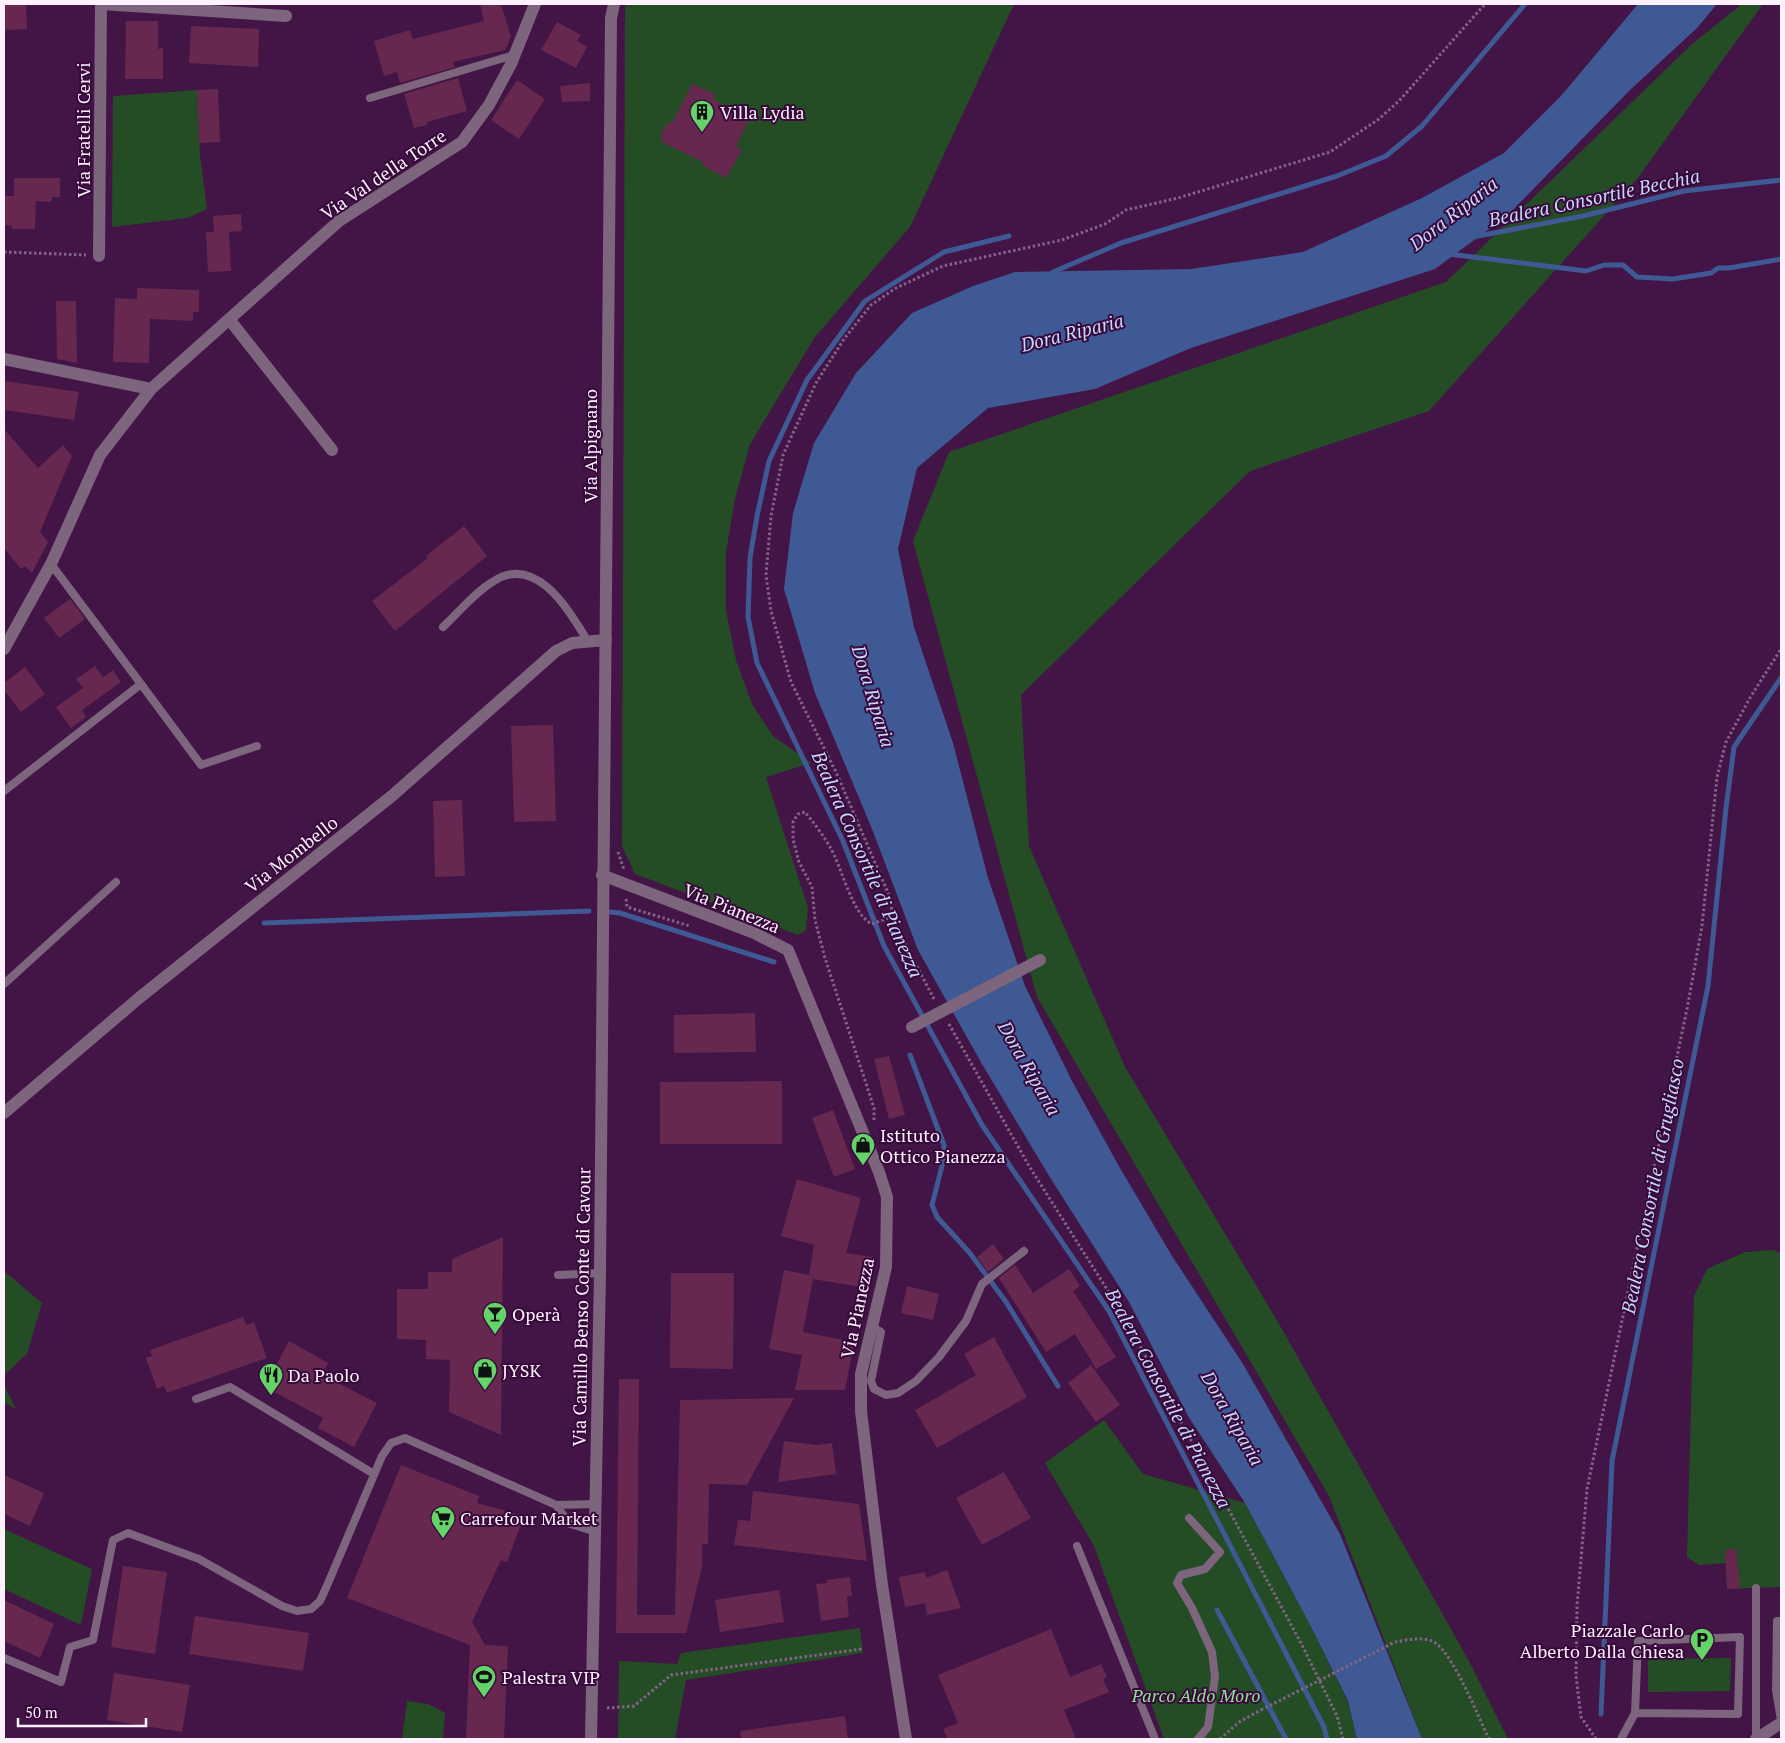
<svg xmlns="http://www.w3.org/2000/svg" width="1785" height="1743" font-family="'PT Serif',serif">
	<rect width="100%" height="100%" fill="#421546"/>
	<!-- green -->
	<path fill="#244d25" d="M629 4H1014L910 227 815 337 750 444 735 499 726 552V611L736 660 752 704 773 736 811 763 766 777 808 908 806 930 798 935 635 874 622 846 625 6Z
		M1742 4H1763L1637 179 1429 411 1250 471 1021 695 1029 846 1125 1067 1278 1322 1469 1661 1508 1739H1422L1329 1496 1037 997 913 541 949 452 1446 282 1691 45Z
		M197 90 200 155 207 209 188 218 112 227 113 96Z
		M1774 1250 1781 1253V1587L1727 1589 1726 1563 1699 1565 1687 1557 1694 1296 1707 1269 1745 1252Z
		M4 1271 42 1303 27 1354 4 1375Z
		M4 1385 16 1409 4 1402Z
		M1104 1420 1143 1474 1245 1503 1308 1621 1348 1702 1357 1739H1164L1094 1546 1045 1463Z
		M4 1529 92 1569 81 1625 4 1589Z
		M860 1628 863 1653 686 1680 675 1739H618L619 1661 677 1664 681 1653Z
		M1731 1658 1730 1691 1648 1692V1659Z
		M407 1701 428 1704 445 1713 443 1739H402Z"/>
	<!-- water -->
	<path fill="#3e5994" d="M1638 4H1717L1697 28 1629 91 1508 215 1435 269 1191 348 1095 389 988 408 917 468 898 549 914 627 953 743 988 878 1025 986 1072 1081 1120 1168 1172 1256 1243 1364 1340 1534 1422 1739H1357L1348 1701 1308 1621 1245 1503 1188 1416 1129 1302 1046 1171 982 1064 918 950 872 829 815 693 784 589 793 513 814 443 856 373 912 313 973 286 1015 272 1191 269 1303 252 1422 198 1504 153 1561 96Z"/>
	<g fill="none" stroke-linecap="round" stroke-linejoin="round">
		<!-- stream -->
		<path stroke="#3e5994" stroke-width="5" d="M1009 236 944 252 865 301 807 380 769 461 757 516 750 558 748 617 757 663 843 841 884 946 982 1125 1109 1311 1324 1727 1327 1739
			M1473 237 1583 216 1684 191 1781 180
			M1449 254 1586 271 1604 265H1623L1637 277 1673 279 1711 273 1718 268H1729L1781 259
			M1051 276 1053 272 1121 243 1337 176 1386 156 1422 126 1525 4
			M610 912 620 913 774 962
			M264 923 589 911
			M910 1055 944 1145 943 1162 932 1205 937 1217 969 1252 1006 1302 1058 1386
			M1217 1610 1286 1739
			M1601 1714 1612 1461 1708 986 1726 808 1734 747 1781 678"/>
	</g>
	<!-- building -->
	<path fill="#66284f" d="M4 4H26L27 29 4 30Z
		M480 4H501L511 37 505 50 453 62 455 67 400 83 397 72 384 76 374 41 410 30 413 39 484 21Z
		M126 21H158V49L163 48V79H125Z
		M557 22 581 35 577 41 587 47 576 68 541 50Z
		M191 26 259 29 258 67 189 63Z
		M458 78 467 111 427 122V125L414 128 404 94Z
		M517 80 545 99 519 139 491 120Z
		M590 83V101L562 102 560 86Z
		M692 84 715 94 713 100 740 111 737 116 748 121 736 146 742 150 726 178 702 165 703 162 662 142 661 134 667 124 673 122Z
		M218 89 220 142 199 143 197 90Z
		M14 178H60V197H52L51 202 36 201 35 229H12V226L5 225V196H14Z
		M241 214 242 231 229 232 231 271 208 272 206 232H214L213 216Z
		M137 288 199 290V312H193V321L150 319 149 363 113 362 115 298 137 299Z
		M56 301H76L77 363 57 359Z
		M4 381 79 392 74 420 4 410Z
		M4 429 38 468 63 445 72 456 40 532 48 542 32 573 25 566 21 569 4 548Z
		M464 526 487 556 395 631 372 601 428 558 426 556Z
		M70 599 85 619 59 638 44 618Z
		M95 666 103 677 113 670 121 682 82 710 86 717 71 728 56 707 83 688 76 679Z
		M25 667 45 694 21 712 4 690V683Z
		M553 725 556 821 514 822 511 726Z
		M462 800 465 876 435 877 433 801Z
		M755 1013 756 1052 674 1053V1015Z
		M889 1056 905 1115 889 1119 874 1059Z
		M782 1081V1144H660V1082Z
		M833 1110 855 1169 834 1177 812 1118Z
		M797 1179 861 1198 846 1253 872 1257 867 1288 813 1279 803 1332 854 1342 845 1390H795L802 1355 769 1349 784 1270 809 1275 814 1245 781 1236Z
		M503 1237 501 1435 449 1412 450 1360 426 1359V1340L397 1339V1289H428V1272H452V1259Z
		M993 1244 1004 1259 988 1272 977 1257Z
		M1015 1265 1033 1293 1069 1269 1080 1286 1073 1291 1116 1357 1096 1369 1075 1334 1046 1352 999 1278Z
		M671 1273H734L733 1369 670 1368Z
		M907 1286 939 1294 933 1320 901 1313Z
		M243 1317 246 1325 254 1322 267 1358 167 1393 164 1386 157 1389 146 1358 152 1356 150 1350Z
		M994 1337 1027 1397 937 1448 915 1410 976 1375 964 1354Z
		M289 1341 328 1363 322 1375 377 1403 354 1447 318 1428 323 1418 265 1387Z
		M1091 1365 1120 1405 1096 1422 1068 1383Z
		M619 1379H639L637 1615H675L680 1400 794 1398 747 1485 709 1484 708 1544H702V1567L686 1633H616Z
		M784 1441 817 1445 832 1443 836 1474 778 1482Z
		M401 1465 479 1496 477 1503 517 1514 523 1519 507 1562 501 1560 472 1622 485 1645 508 1646 504 1739H466L470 1645 347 1598Z
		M1004 1472 1031 1518 982 1545 956 1498Z
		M4 1475 44 1493 30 1526 4 1514Z
		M753 1491 859 1504 867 1561 734 1545 738 1520 750 1521Z
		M1736 1549 1740 1588 1727 1589 1725 1550Z
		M123 1566 167 1572 155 1654 111 1647Z
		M947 1570 961 1608 927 1615 925 1603 905 1607 899 1577 925 1572 926 1578Z
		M850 1577 852 1596H847L849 1617 821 1621 816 1584 827 1583V1580Z
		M779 1590 784 1622 720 1632 715 1600Z
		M4 1600 54 1624 40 1658 4 1641Z
		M195 1616 309 1633 303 1671 189 1654Z
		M1051 1629 1070 1677 1101 1664 1107 1677 1103 1679 1109 1692 1064 1710 1076 1739H948L943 1729 958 1723 938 1675Z
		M114 1673 190 1685 182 1732 107 1720Z
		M845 1716 848 1739H741L740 1731Z"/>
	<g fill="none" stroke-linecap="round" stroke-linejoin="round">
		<!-- path -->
		<path stroke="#846387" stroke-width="3" stroke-dasharray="2.5 2.5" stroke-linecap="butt" d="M4 252 86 255
			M618 852 624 870
			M626 899 627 907 690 926
			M934 999 891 917 892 902 836 772 791 682 771 611 766 575 771 516 783 455 816 383 844 339 871 305 896 288 943 266 1062 240 1105 224 1126 210 1178 198 1330 152 1379 119 1399 101 1485 4
			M949 1024 1029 1166 1122 1313 1301 1643 1337 1716 1343 1739
			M874 1120V1108L825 958 815 920 812 887 799 862 793 839V822L798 814 805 812C814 823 823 835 830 847 842 867 852 915 872 924L891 917
			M1395 1642C1407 1640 1426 1635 1437 1644 1455 1659 1478 1716 1489 1739
			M607 1708 634 1706 671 1675 862 1649
			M1220 1739 1239 1722 1261 1710
			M1596 1739 1581 1717 1576 1676 1577 1606 1587 1489 1688 1004 1702 926 1717 777 1726 742 1751 696 1781 649"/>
		<!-- service -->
		<path stroke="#7c657d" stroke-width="8" d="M370 98 514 55
			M443 627C459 612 475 592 494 581 536 554 568 609 587 640
			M141 684 201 765 257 746
			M4 791 141 684 51 564
			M4 984 116 882
			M558 1275 600 1273
			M871 1326 881 1332 871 1381 874 1389 886 1395 898 1393 916 1381 939 1357 966 1321 982 1284 1024 1251
			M196 1399 230 1387 374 1474
			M556 1505 570 1524 596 1532
			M1189 1518 1220 1552 1205 1569 1181 1575 1177 1583 1192 1608 1212 1652 1215 1677 1208 1727 1198 1739
			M1077 1546 1155 1739
			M1781 1621H1777L1776 1690 1781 1720
			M4 1658 61 1682 70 1647 93 1640 113 1540 128 1533 199 1559 282 1606 297 1611 311 1609 320 1601 326 1588 382 1456 391 1443 405 1438 556 1505 596 1504
			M1621 1739 1635 1713 1638 1641 1740 1637 1738 1714 1635 1713
			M1756 1739V1588"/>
		<!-- minor -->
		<path stroke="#7c657d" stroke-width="12" d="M101 4 286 16
			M99 256 101 4
			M229 319 332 450
			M4 359 151 389
			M4 649 51 564 100 455 151 389 339 221 462 142 489 105 511 64 535 4
			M602 875 754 933 788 950 879 1172 887 1197 886 1267 861 1374V1411L882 1585 906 1739
			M4 1113 139 998 393 795 556 651 572 643 606 640
			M1756 1739 1781 1723"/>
		<!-- tertiary -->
		<path stroke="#7c657d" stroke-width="12" d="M591 1739 600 1273 611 18 614 4"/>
		<!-- path-bridge -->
		<path stroke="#846387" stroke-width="3" stroke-dasharray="2.5 2.5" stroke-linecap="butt" d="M1261 1710 1395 1642"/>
		<!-- minor-bridge -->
		<path stroke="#7c657d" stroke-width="12" d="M912 1027 1040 960"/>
	</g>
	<!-- icons -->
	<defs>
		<symbol id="building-pin" viewBox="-11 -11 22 30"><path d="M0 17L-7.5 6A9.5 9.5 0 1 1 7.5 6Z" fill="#64d468" stroke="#37093b"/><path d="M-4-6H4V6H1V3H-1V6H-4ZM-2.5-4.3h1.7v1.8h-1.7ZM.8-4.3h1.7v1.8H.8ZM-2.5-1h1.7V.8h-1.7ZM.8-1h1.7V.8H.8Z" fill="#111"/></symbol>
		<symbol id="shop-pin" viewBox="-11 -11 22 30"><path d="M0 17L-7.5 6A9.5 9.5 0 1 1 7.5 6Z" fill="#64d468" stroke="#37093b"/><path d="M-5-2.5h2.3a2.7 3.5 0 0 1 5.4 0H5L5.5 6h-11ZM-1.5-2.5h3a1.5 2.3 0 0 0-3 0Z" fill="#111"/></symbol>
		<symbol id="bar-pin" viewBox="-11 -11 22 30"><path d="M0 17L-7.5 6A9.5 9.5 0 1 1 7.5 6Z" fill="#64d468" stroke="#37093b"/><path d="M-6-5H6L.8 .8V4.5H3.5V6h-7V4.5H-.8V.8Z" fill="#111"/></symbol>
		<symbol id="restaurant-pin" viewBox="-11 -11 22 30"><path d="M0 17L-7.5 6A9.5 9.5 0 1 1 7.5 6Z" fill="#64d468" stroke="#37093b"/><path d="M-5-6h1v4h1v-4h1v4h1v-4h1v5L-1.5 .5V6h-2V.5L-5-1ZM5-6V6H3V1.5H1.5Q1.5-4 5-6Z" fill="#111"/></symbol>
		<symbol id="supermarket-pin" viewBox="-11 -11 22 30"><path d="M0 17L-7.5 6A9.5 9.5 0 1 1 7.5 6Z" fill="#64d468" stroke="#37093b"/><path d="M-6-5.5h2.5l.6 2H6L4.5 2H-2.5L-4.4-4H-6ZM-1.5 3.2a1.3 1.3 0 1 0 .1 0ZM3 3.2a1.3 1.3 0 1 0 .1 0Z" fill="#111"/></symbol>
		<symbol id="parking-pin" viewBox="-11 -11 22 30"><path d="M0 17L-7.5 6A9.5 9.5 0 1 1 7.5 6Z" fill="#64d468" stroke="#37093b"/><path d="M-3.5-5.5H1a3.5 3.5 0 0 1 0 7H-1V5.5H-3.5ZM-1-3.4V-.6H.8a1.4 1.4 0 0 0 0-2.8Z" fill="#111"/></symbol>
		<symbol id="stadium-pin" viewBox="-11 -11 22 30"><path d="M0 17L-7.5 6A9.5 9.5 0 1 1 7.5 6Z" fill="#64d468" stroke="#37093b"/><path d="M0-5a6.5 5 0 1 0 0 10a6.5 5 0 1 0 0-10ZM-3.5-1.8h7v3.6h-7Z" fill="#111"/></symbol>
	</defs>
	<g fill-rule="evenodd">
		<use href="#building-pin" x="688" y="98" width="28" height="38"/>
		<use href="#shop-pin" x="849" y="1131" width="28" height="38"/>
		<use href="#bar-pin" x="481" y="1300" width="28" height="38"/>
		<use href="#shop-pin" x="471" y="1356" width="28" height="38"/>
		<use href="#restaurant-pin" x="257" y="1361" width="28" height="38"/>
		<use href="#supermarket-pin" x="429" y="1504" width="28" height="38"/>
		<use href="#parking-pin" x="1688" y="1626" width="28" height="38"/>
		<use href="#stadium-pin" x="470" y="1663" width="28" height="38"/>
	</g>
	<g text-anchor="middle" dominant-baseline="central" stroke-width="4" stroke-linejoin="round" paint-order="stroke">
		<!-- poi labels -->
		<g font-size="18" fill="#fcf1fd" stroke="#37093b" text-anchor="start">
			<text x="720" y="112">Villa Lydia</text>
			<text x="880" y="1135">Istituto<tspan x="880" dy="21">Ottico Pianezza</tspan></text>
			<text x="512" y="1314">Operà</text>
			<text x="502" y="1370">JYSK</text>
			<text x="288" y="1375">Da Paolo</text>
			<text x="460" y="1518">Carrefour Market</text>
			<text x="1684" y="1630" text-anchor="end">Piazzale Carlo<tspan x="1684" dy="21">Alberto Dalla Chiesa</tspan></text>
			<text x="502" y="1677">Palestra VIP</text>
		</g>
		<!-- street labels -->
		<g font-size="18" fill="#fcf1fd" stroke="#37093b">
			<text transform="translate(83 130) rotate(-90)">Via Fratelli Cervi</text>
			<text transform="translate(383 174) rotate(-34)">Via Val della Torre</text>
			<text transform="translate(590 446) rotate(-90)">Via Alpignano</text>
			<text transform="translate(291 854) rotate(-38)">Via Mombello</text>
			<text transform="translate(732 908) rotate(22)">Via Pianezza</text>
			<text transform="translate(581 1307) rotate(-89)">Via Camillo Benso Conte di Cavour</text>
			<text transform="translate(857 1308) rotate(-78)">Via Pianezza</text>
		</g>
		<!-- park labels -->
		<g font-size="18" font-style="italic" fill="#92e092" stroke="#37093b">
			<text x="1196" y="1695">Parco Aldo Moro</text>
		</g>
		<!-- water labels -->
		<g font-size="19" font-style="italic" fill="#c7d8fc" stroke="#37093b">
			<text transform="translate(1594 197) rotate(-12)">Bealera Consortile Becchia</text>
			<text transform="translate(1453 213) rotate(-38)">Dora Riparia</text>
			<text transform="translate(1072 332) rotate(-14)">Dora Riparia</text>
			<text transform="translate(874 696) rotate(73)">Dora Riparia</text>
			<text transform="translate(868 864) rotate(66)">Bealera Consortile di Pianezza</text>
			<text transform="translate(1030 1068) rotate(60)">Dora Riparia</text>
			<text transform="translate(1652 1186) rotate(-79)">Bealera Consortile di Grugliasco</text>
			<text transform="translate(1169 1398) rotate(62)">Bealera Consortile di Pianezza</text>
			<text transform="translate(1233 1418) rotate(60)">Dora Riparia</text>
		</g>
	</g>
	<!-- border -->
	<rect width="1785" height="1743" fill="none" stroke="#fcf1fd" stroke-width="10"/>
	<!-- scale -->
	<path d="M18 1718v8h128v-8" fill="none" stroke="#fcf1fd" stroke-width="2.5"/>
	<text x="25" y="1718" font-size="15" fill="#fcf1fd" stroke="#37093b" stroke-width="4" paint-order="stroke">50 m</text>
</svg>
